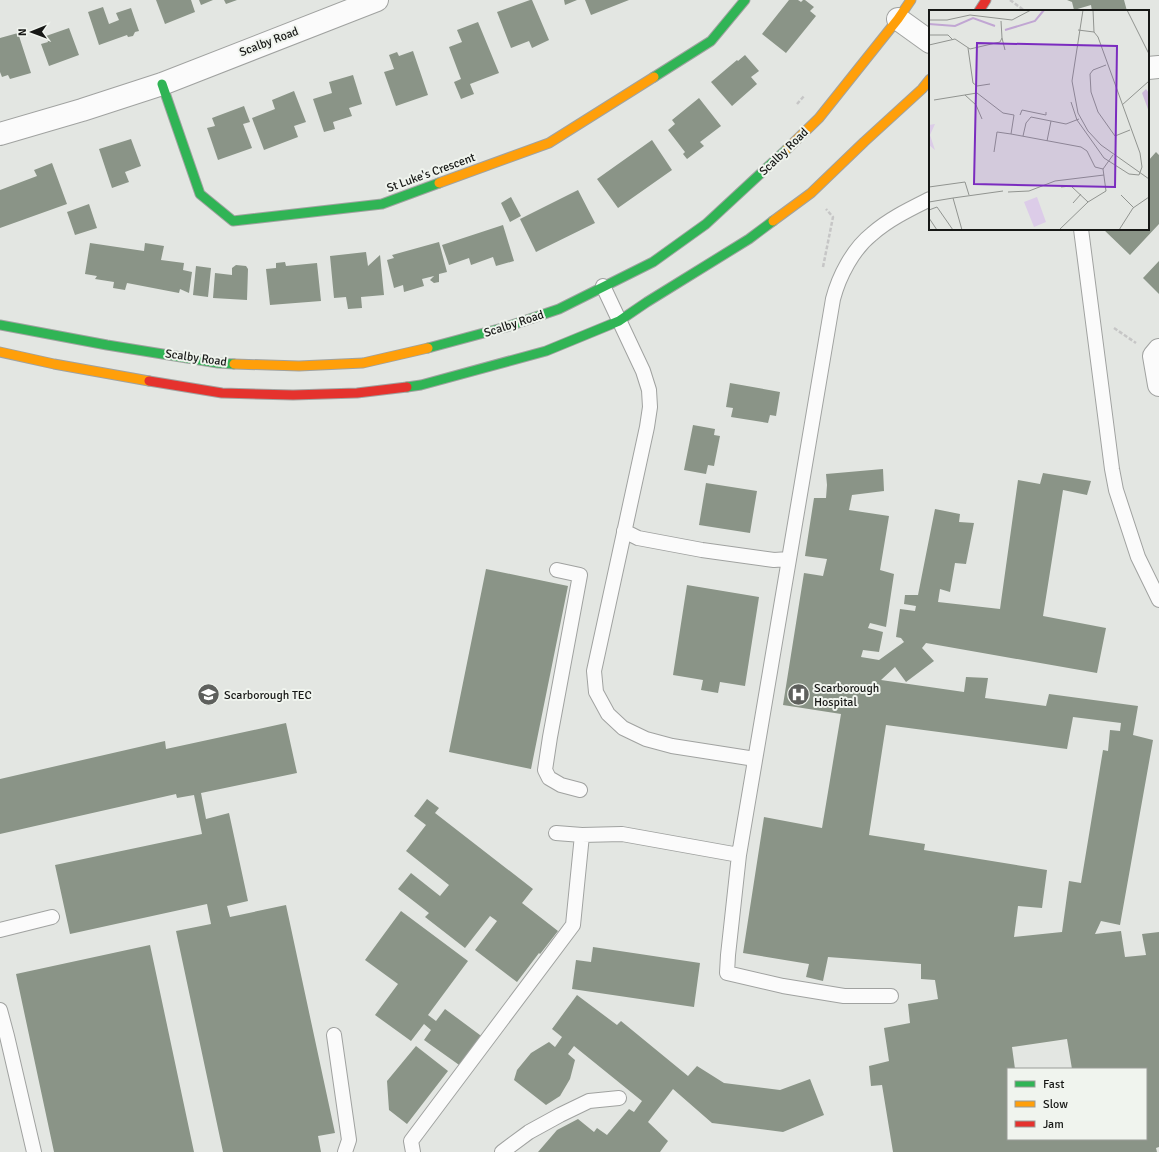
<svg xmlns="http://www.w3.org/2000/svg" width="1159" height="1152" font-family="Signika,sans-serif">
	<rect width="100%" height="100%" fill="#e3e6e2"/>
	<!-- building -->
	<path fill="#8a9487" fill-rule="evenodd" d="M156 0H191L195 12 165 24Z
		M199 0H213L201 5Z
		M224 0H237L226 4Z
		M530 0H532L549 40 532 48 529 41 511 48 497 12Z
		M564 0H577L565 5Z
		M585 0H629L591 15Z
		M789 0H798L801 2 803 0H805L814 7 810 11 816 16 786 53 762 34Z
		M1067 0H1124L1127 11H1092L1091 5 1074 10 1072 2Z
		M103 7 109 24 119 20 116 13 131 8 139 31 135 32 133 36 128 37 127 35 99 45 88 12Z
		M478 22 499 73 470 84 474 94 461 99 454 82 461 79 449 47 462 42 457 30Z
		M69 28 79 55 49 66 41 44 48 42 46 36Z
		M18 33 31 73 10 79 8 75 2 77 0 72V38Z
		M413 51 428 95 396 106 384 72 394 69 389 55 397 52 399 56Z
		M745 55 759 71 751 77 757 84 732 106 711 82 737 60 738 61Z
		M353 75 362 104 349 108 352 116 333 122 335 129 324 132 313 99 332 93 329 82Z
		M294 91 306 122 294 126 298 137 264 150 252 118 275 109 272 100Z
		M699 98 721 126 700 142 704 146 687 159 683 154 685 152 668 130 675 124 672 120Z
		M244 106 250 122 243 124 252 148 218 160 207 128 215 126 212 118Z
		M131 139 141 166 125 172 129 182 112 188 99 149Z
		M652 140 672 170 618 208 597 179Z
		M1156 152 1159 155V224L1130 255 1103 229H1148V161Z
		M52 163 67 204 0 228V190L37 176 34 170Z
		M578 190 595 223 536 252 520 219Z
		M511 197 521 216 510 222 501 203Z
		M89 204 97 228 75 235 67 212Z
		M503 225 514 261 496 266 493 257 471 265 469 258 449 265 442 245Z
		M439 242 447 272 439 274V282L434 283 430 280 434 276 422 279 424 286 404 292 403 285 394 288 387 260 394 258 392 255Z
		M90 243 144 251 145 243 164 246 161 260 184 263 183 270 192 272 189 293 180 289 179 293 127 283 125 290 113 288 114 282 95 279 97 276 85 274Z
		M366 252 368 266 380 255 384 295 361 297 362 308 348 309 346 297 334 298 330 256Z
		M1159 261V294L1143 278Z
		M285 262 286 266 317 263 321 301 270 305 266 269 276 268V263Z
		M236 265 246 266 248 269 247 300 213 298 215 273 232 275V268Z
		M196 266 211 268 208 297 193 295Z
		M730 383 780 392 776 416 770 415 768 423 731 417 733 408 726 407Z
		M693 425 715 429 714 435 720 436 714 466 708 465 706 474 684 470Z
		M883 469 884 491 852 495 849 510 889 516 880 570 894 574 886 627 870 623 868 628 883 632 879 652 863 650 861 657 879 660 904 642 901 638 896 637 900 609 915 611 916 606 904 604 905 595H918L935 509 960 514 959 522 974 523 966 564 955 563 950 592 940 589 938 602 1000 609 1018 480 1040 484 1043 473 1091 481 1087 495 1063 490 1043 616 1106 628 1097 673 926 643 922 648 934 661 906 682 895 667 881 680 964 692 966 677 988 678 985 698 1046 706 1049 694 1138 706 1133 735 1153 740 1120 925 1101 921 1095 934 1121 931 1125 957 1146 955 1142 934 1159 932V1147L1156 1148 1157 1152H893L882 1085 871 1086 869 1066 889 1061 884 1028 910 1023 908 1004 938 999 935 980 921 979V964L828 957 823 981 806 977 809 964 743 953 764 817 822 828 841 714 783 705 804 573 823 576 827 559 805 556 814 498H826L827 485 826 474ZM1073 717 1121 723 1120 731 1110 730 1108 751 1103 750 1081 883 1069 881 1062 932 1014 937 1018 906 1042 908 1047 870 924 850 925 844 869 835 886 725 1067 749ZM1067 1039 1072 1069H1146V1139H1008V1069H1015L1012 1047Z
		M706 483 757 491 750 533 699 525Z
		M486 569 568 586 531 769 449 752Z
		M687 585 759 597 745 686 720 682 718 693 701 690 703 680 673 675Z
		M286 723 297 773 201 793 206 819 229 813 248 901 227 906 230 917 286 905 335 1133 318 1136 321 1152H223L176 931 211 924 207 904 70 934 55 865 202 834 194 795 177 798 176 794 0 834V779L165 741 166 749Z
		M427 799 439 808 435 813 533 889 522 903 558 931 540 954 539 953 517 982 475 950 497 921 490 916 465 948 425 917 429 913 398 889 411 873 440 896 449 885 406 851 426 825 414 816Z
		M401 911 468 961 428 1015 436 1021 445 1009 484 1038 462 1067 424 1040 431 1030 424 1024 411 1041 375 1015 398 984 365 960Z
		M150 945 194 1152H54L16 974Z
		M593 947 700 963 694 1007 572 989 576 960 591 962Z
		M577 995 617 1025 621 1021 688 1076 697 1066 724 1083 780 1090 810 1079 824 1115 783 1132 712 1123 673 1089 648 1122 668 1141 660 1152H538L557 1130 578 1119 594 1132 597 1128 607 1135 629 1109 634 1112 642 1101 574 1046 568 1054 575 1060 570 1079 560 1096 546 1105 514 1080 517 1070 531 1053 549 1042 555 1047 562 1037 552 1029Z
		M416 1046 448 1071 407 1124 389 1110 387 1081Z"/>
	<g fill="none" stroke-linecap="round" stroke-linejoin="round">
		<defs>
			<path id="lane" d="M1081 229 1112 469 1116 490 1138 557 1159 600
				M603 286 643 371 649 390 650 407 647 427 594 671 596 692 608 714 623 728 646 739 672 746 755 759
				M624 531 638 538 702 550 774 560 789 559
				M557 570 580 575 550 737 545 770 549 778 561 785 580 790
				M556 833 582 835
				M0 930 52 917
				M891 996H844L783 986 727 973 728 955 739 855 833 299C839 276 853 249 872 234 889 219 910 209 930 199
				M0 1010 7 1036 34 1152
				M334 1035 349 1140 345 1152
				M413 1152 411 1141 573 925 582 835 622 834 739 855
				M502 1152 529 1132 560 1115 589 1101 619 1098"/>
			<path id="street" d="M898 19 930 42
				M1148 68 1159 67
				M0 134 82 110 162 84 377 0
				M1159 350 1154 356 1159 385"/>
			<path id="fast" d="M654 77 711 41 745 0
				M162 84 200 194 233 221 382 204 439 183
				M0 325 107 345 218 363 234 364
				M428 348 506 327 559 309 653 262 706 224 787 149
				M407 387 421 385 546 351 619 321 647 302 749 239 773 221"/>
			<path id="slow" d="M787 149 819 118 898 19 911 0
				M439 183 549 143 654 77
				M773 221 811 193 864 142 922 89 930 79
				M0 352 54 364 149 381
				M234 364 299 366 363 363 428 348"/>
			<path id="jam" d="M979 11 986 0
				M149 381 222 393 293 395 357 393 407 387"/>
		</defs>
		<!-- lane casing -->
		<use href="#lane" stroke="#a0a2a0" stroke-width="16"/>
		<!-- street casing -->
		<use href="#street" stroke="#a0a2a0" stroke-width="24"/>
		<!-- fast casing -->
		<use href="#fast" stroke="#a0a2a0" stroke-width="11"/>
		<!-- slow casing -->
		<use href="#slow" stroke="#a0a2a0" stroke-width="11"/>
		<!-- jam casing -->
		<use href="#jam" stroke="#a0a2a0" stroke-width="11"/>
		<!-- path -->
		<path stroke="#c6c6c6" stroke-width="2.5" stroke-dasharray="4 2" stroke-linecap="butt" d="M1010 0 1025 11
			M797 104 804 96
			M823 267 833 217 826 209
			M1114 328 1136 343"/>
		<!-- lane -->
		<use href="#lane" stroke="#fbfbfb" stroke-width="14"/>
		<!-- street -->
		<use href="#street" stroke="#fbfbfb" stroke-width="22"/>
		<!-- fast -->
		<use href="#fast" stroke="#30b455" stroke-width="9"/>
		<!-- slow -->
		<use href="#slow" stroke="#ff9f0a" stroke-width="9"/>
		<!-- jam -->
		<use href="#jam" stroke="#e5322d" stroke-width="9"/>
	</g>
	<!-- icons -->
	<defs>
		<symbol id="university-disc" viewBox="-11 -11 22 22"><circle r="9.5" fill="#5e605d" stroke="#f0f4ee"/><path d="M0-5L7-2L0 1L-7-2ZM-4 1L0 2.5L4 1V4Q0 6-4 4Z" fill="#fff"/></symbol>
		<symbol id="hospital-disc" viewBox="-11 -11 22 22"><circle r="9.5" fill="#5e605d" stroke="#f0f4ee"/><path d="M-5-5h3v3.5h4V-5h3V5h-3V1.5h-4V5h-3Z" fill="#fff"/></symbol>
	</defs>
	<g fill-rule="evenodd">
		<use href="#university-disc" x="196" y="682" width="25" height="25"/>
		<use href="#hospital-disc" x="786" y="682" width="25" height="25"/>
	</g>
	<g text-anchor="middle" dominant-baseline="central" stroke-width="4" stroke-linejoin="round" paint-order="stroke">
		<!-- street labels -->
		<g font-size="12" fill="#171816" stroke="#f0f4ee">
			<text transform="translate(269 42) rotate(-21)">Scalby Road</text>
			<text transform="translate(784 152) rotate(-44)">Scalby Road</text>
			<text transform="translate(431 173) rotate(-20)">St Luke's Crescent</text>
			<text transform="translate(514 324) rotate(-18)">Scalby Road</text>
			<text transform="translate(196 358) rotate(8)">Scalby Road</text>
		</g>
		<!-- poi labels -->
		<g font-size="12" fill="#171816" stroke="#f0f4ee" text-anchor="start">
			<text x="814" y="688">Scarborough<tspan x="814" dy="14">Hospital</tspan></text>
			<text x="224" y="695">Scarborough TEC</text>
		</g>
	</g>
	<!-- overview -->
	<g transform="translate(929 10)">
		<rect width="220" height="220" fill="#e3e6e2"/>
		<path d="M6 114 1 125 6 140 0 135V115ZM108 187 117 212 105 217 95 192Z" fill="#dccce8"/>
		<path d="M217 79 220 83V102L213 83Z" fill="#ceb9db"/>
		<path fill="none" stroke="#c1a6d3" stroke-width="2" d="M0 14 26 16 44 8 66 16M76 20 106 11 115 0"/>
		<path fill="none" stroke="#919490" stroke-width="1" d="M154 0 143 71 149 103 159 121 172 135 220 169M164 0 165 22M198 0 220 44M0 10H18L41 5 83 10 102 0M149 20 165 22 169 27 211 143 213 157 210 165M0 25H19L24 30M73 28 76 40M0 35 26 29 41 39 71 32 73 28 72 11M39 38 44 73 48 76 61 74M177 55 164 60 161 64 162 82 169 102 186 126 201 120M36 85 47 95 53 109M5 90 48 83 74 103 85 105 82 124M142 92 148 110 175 148 200 164 210 165M193 95 220 71M91 105 93 100 117 105V102M94 126 97 113 102 107 137 114 150 109M118 131 122 111M65 142 68 122 82 124 152 137 158 141 166 157 174 159M0 177 36 172 40 185M132 177 142 176 159 192M79 182 100 181 126 171 175 165M192 185 205 198M24 188 74 181M0 192 24 188 33 220M144 193 152 184M0 200 8 197 24 220M0 208 8 220M130 220 159 192 177 181 174 159 184 145M190 220 204 198 220 187"/>
		<path fill="#7b2cbf" fill-opacity="0.15" stroke="#7b2cbf" stroke-width="2" d="M48 33 188 36 186 177 45 174Z"/>
		<rect width="220" height="220" fill="none" stroke="#171816" stroke-width="2"/>
	</g>
	<!-- legend -->
	<rect x="1007" y="1068" width="140" height="72" fill="#f0f4ee" stroke="#999c98"/>
	<rect x="1015" y="1081" width="20" height="6" fill="#30b455" stroke="#999c98"/>
	<text x="1043" y="1088" font-size="12" fill="#171816">Fast</text>
	<rect x="1015" y="1101" width="20" height="6" fill="#ff9f0a" stroke="#999c98"/>
	<text x="1043" y="1108" font-size="12" fill="#171816">Slow</text>
	<rect x="1015" y="1121" width="20" height="6" fill="#e5322d" stroke="#999c98"/>
	<text x="1043" y="1128" font-size="12" fill="#171816">Jam</text>
	<!-- north arrow -->
	<g transform="translate(32 32) rotate(269)" stroke="#f0f4ee" stroke-width="3" paint-order="stroke">
	<path d="M0-3L7 15L0 10L-7 15Z" fill="#171816"/>
	<text y="-6" font-size="11" font-weight="bold" text-anchor="middle" fill="#171816">N</text>
	</g>
</svg>
